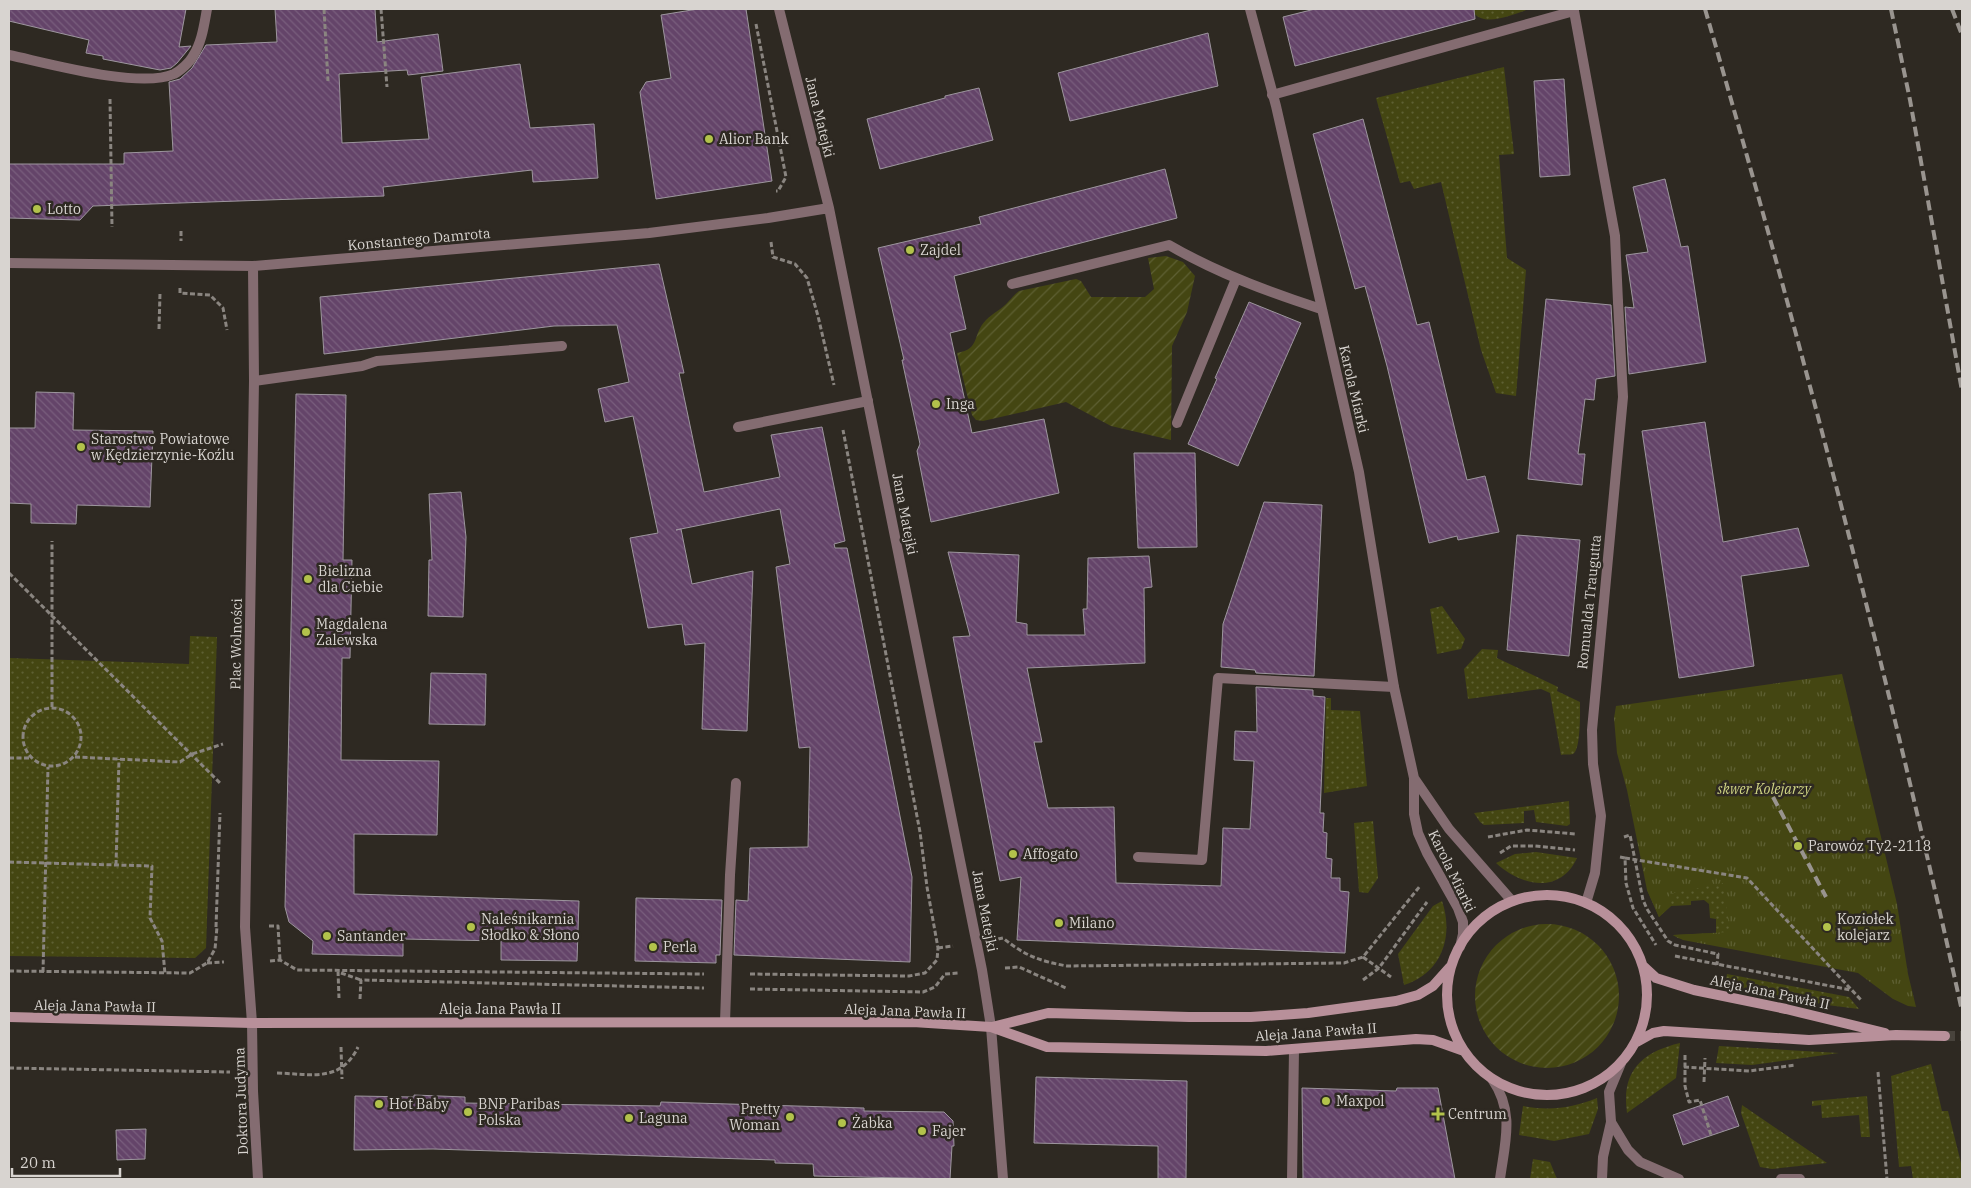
<svg xmlns="http://www.w3.org/2000/svg" width="1971" height="1188" font-family="'IBM Plex Serif',serif">
	<defs>
		<pattern id="grass-dots" width="8" height="8" patternUnits="userSpaceOnUse" patternTransform="scale(1.25)"><rect width="8" height="8" fill="#444612"/><path d="M2 2h.1M6 6h.1" fill="none" stroke="#5e6033" stroke-width="1.8" stroke-linecap="round"/></pattern>
		<pattern id="park-tufts" width="24" height="20" patternUnits="userSpaceOnUse" patternTransform="scale(1.25)"><rect width="24" height="20" fill="#444612"/><path d="M3 7l-1-3M5 7V3M7 7l1-3M15 17l-1-3M17 17v-4M19 17l1-3" fill="none" stroke="#5e6033"/></pattern>
		<pattern id="garden-furrows" width="10" height="10" patternUnits="userSpaceOnUse" patternTransform="scale(1.25)"><rect width="10" height="10" fill="#444612"/><path d="M-1 1l2-2M0 10L10 0M9 11l2-2" fill="none" stroke="#5e6033"/></pattern>
		<pattern id="building-back-hatch" width="6" height="6" patternUnits="userSpaceOnUse" patternTransform="scale(1.25)"><rect width="6" height="6" fill="#644469"/><path d="M-1 5l2 2M0 0l6 6M5-1l2 2" fill="none" stroke="#795e7d"/></pattern>
	</defs>
	<rect width="100%" height="100%" fill="#2e2922"/>
	<!-- grass -->
	<path fill="url(#grass-dots)" d="M1471 9H1530C1512 14 1482 30 1471 9Z
		M1504 67 1514 154 1499 155 1507 258 1526 270 1516 396 1496 393 1481 350 1441 182 1414 189 1410 181 1400 183 1376 98Z
		M1442 606 1465 639 1461 649 1437 654 1430 609Z
		M190 636 217 637 206 948 195 958 9 956V658L189 664Z
		M1482 649 1498 650 1497 658 1558 687 1557 691 1580 702C1580 711 1581 750 1573 754 1570 755 1564 754 1561 755L1550 693 1541 689 1468 699 1464 669Z
		M1326 698H1331V710L1360 711 1367 786 1324 793Z
		M1569 801 1570 824 1567 826 1536 822 1534 810 1524 811V823L1484 825 1480 822 1474 813Z
		M1373 821 1378 878 1368 893 1359 892 1354 823Z
		M1536 852 1577 858C1560 895 1521 886 1496 863L1515 854Z
		M1733 881 1818 965 1678 938 1673 935 1716 933V919L1710 918 1709 904 1704 900 1691 901V905L1671 906 1659 917 1647 890Z
		M1442 901C1454 936 1442 973 1404 985L1398 954 1433 906Z
		M1727 974 1849 997 1859 1009 1827 1005 1725 985Z
		M1680 1043 1676 1078 1627 1113C1621 1071 1642 1052 1680 1043Z
		M1719 1046 1839 1053 1752 1065 1716 1063Z
		M1931 1064 1942 1111H1948L1962 1167V1179H1913L1911 1166 1899 1167 1891 1076Z
		M1867 1096 1870 1137H1861L1859 1115 1822 1118 1821 1105 1812 1106V1101Z
		M1597 1098 1598 1109 1589 1134 1554 1141 1519 1135 1523 1106C1550 1111 1572 1108 1597 1098Z
		M1742 1105 1827 1163 1772 1169 1760 1167 1741 1113Z
		M1533 1159 1550 1162 1557 1179H1530Z"/>
	<!-- park -->
	<path fill="url(#park-tufts)" d="M1842 674 1897 904 1908 974 1916 1007 1908 1006 1893 999 1858 973 1683 940 1673 935 1730 932 1723 883 1669 894 1671 906 1659 917 1647 890 1627 790 1617 753 1614 718 1616 706Z"/>
	<!-- garden -->
	<path fill="url(#garden-furrows)" d="M1166 256 1183 262 1195 276 1187 312 1172 346 1171 440 1111 426 1066 402 983 421 976 420 972 415 957 353C981 349 972 334 986 320 993 313 1002 309 1008 302 1012 298 1015 294 1019 291L1076 279 1081 281 1091 297H1145L1154 289 1148 258Z
		M1475 996a72 72 0 1 1 144 0a72 72 0 1 1-144 0Z"/>
	<!-- building -->
	<path fill="url(#building-back-hatch)" stroke="#9d969e" d="M9 9H186L179 47 191 46 177 63 171 68 160 70 103 59V56L86 53 89 40 9 21Z
		M275 9H375L377 42 438 34 443 71 408 75 407 70 339 74 342 143 429 139 421 77 520 64 530 128 594 124 598 178 533 182 532 170 383 187 384 196 93 206 80 220 9 218V164H124V153L173 151 169 82 180 79 192 68 206 45 277 42Z
		M698 9H746L772 181 656 199 640 92 646 82 671 78 661 15Z
		M1315 9H1474L1475 19 1295 66 1283 17Z
		M1208 33 1218 86 1070 121 1058 73Z
		M1564 79 1570 175 1540 177 1534 81Z
		M979 88 993 140 880 169 867 119 945 98V96Z
		M1363 119 1417 325 1429 322 1467 480 1485 476 1499 532 1458 540 1457 536 1429 543 1387 366 1365 286 1355 289 1313 134Z
		M1165 169 1177 218 954 276 966 329 950 333 972 433 1044 419 1059 493 931 522 917 451 920 444 902 360H904L878 248 981 224 979 217Z
		M1665 179 1681 247 1688 246 1706 362 1629 374 1625 307 1634 308 1626 255 1648 252 1633 187Z
		M659 264 684 373H679L704 492 780 477 771 435 822 427 845 541 834 544 835 548H847L912 877 910 962 734 955 736 900 748 901 750 848 808 847 810 747 799 748 776 567 790 564 780 509 676 530 681 529 692 584 753 571 747 731 702 729 705 643 685 645 682 624 648 628 630 538 658 533 633 416 605 422 598 389 629 382 617 325 554 326 324 354 320 297Z
		M1546 299 1611 305 1615 376 1596 379 1594 400 1585 399 1578 454H1585L1582 485 1528 479Z
		M1249 302 1301 323 1238 466 1188 444 1217 379 1215 378Z
		M36 392 74 393 73 430 153 431 150 507 77 505 76 524 31 523V504L9 503V428H35Z
		M296 394 346 395 343 560H352L350 658H342L341 760 439 761 437 835 354 834V894L579 901 577 961 501 960V941L403 939V956L312 954 313 941 289 922 285 907Z
		M1705 422 1723 542 1798 528 1809 566 1741 576 1754 666 1679 678 1642 431Z
		M1134 453H1195L1197 547 1138 548Z
		M461 492 466 537 463 617 428 616 429 560H432L429 494Z
		M1264 502 1322 505 1314 676 1256 673 1255 670 1221 667 1223 624Z
		M1517 535 1580 540 1569 656 1507 650Z
		M948 552 1019 555 1016 622 1027 624V635H1085L1083 609H1087L1088 558 1149 556 1152 587 1144 588 1145 663 1027 668 1042 742H1034L1048 808 1114 807 1116 883 1221 886 1223 828 1250 829 1254 761 1234 760 1235 731 1257 732 1256 687 1313 690V696L1325 697 1320 813H1324L1323 832 1327 833 1326 858 1332 859 1331 878H1340V891L1349 892 1345 953 1017 940 1021 877 1000 881 953 637 970 636Z
		M431 673 486 674 485 725 429 724Z
		M636 898 722 900 720 955H716V963L635 961Z
		M1036 1077 1187 1081 1186 1179H1158V1146L1034 1143Z
		M1302 1088 1396 1091 1397 1088H1438L1455 1179H1303Z
		M414 1095 465 1097V1103L660 1106 661 1102 864 1108V1111L944 1112 953 1121 954 1146H952L950 1179 814 1176 813 1164 775 1163V1160L433 1149 354 1150 355 1096 414 1097Z
		M1728 1096 1739 1126 1683 1145 1673 1115Z
		M146 1129 145 1159 117 1160 116 1130Z"/>
	<g fill="none" stroke-linecap="round" stroke-linejoin="round">
		<!-- secondary-tunnel -->
		<path stroke="#48433c" stroke-width="10" stroke-dasharray="10 5" stroke-linecap="butt" d="M1945 1036H1962"/>
		<!-- path -->
		<path stroke="#8a8580" stroke-width="3" stroke-dasharray="5 2.5" stroke-linecap="butt" d="M324 9 328 81
			M381 9 387 87
			M756 24 786 177 778 191H776
			M110 99 112 227
			M181 231V241
			M771 242 773 257 795 264 807 278 818 316 834 385
			M180 288V293L210 295 223 308 227 330
			M159 329 160 293
			M9 573 221 784
			M52 707V541
			M23 737a29 29 0 1 1 58 0a29 29 0 1 1-58 0Z
			M75 757 180 762 192 754 223 744
			M9 758H30
			M1488 837 1527 830 1576 834
			M1624 837 1630 835 1643 900 1647 909 1668 941 1675 945 1718 954 1717 965
			M1500 853 1511 846H1535L1575 850
			M1620 857 1625 858 1626 883 1633 908 1656 945
			M1625 858 1747 878 1862 1001
			M9 862 152 866 150 918 162 941 165 974
			M116 865 119 759
			M269 926H278L280 960
			M216 927 220 813
			M998 939 1003 938C1025 956 1040 961 1067 966L1344 963 1363 957 1420 886
			M938 948 953 946
			M1675 956 1851 990
			M1363 957 1391 977
			M270 961 280 960 297 970 704 974
			M207 963 224 962
			M1005 968 1019 967 1066 988
			M9 971 190 973 207 963 215 949 217 927
			M338 971 339 998
			M43 972 48 767
			M341 973 361 980
			M750 974 909 976 925 973 937 960 938 948 927 887 920 832 843 430
			M1363 980 1379 968 1427 902
			M750 989 923 992 935 987 945 974 959 973
			M360 999 361 980 704 988
			M341 1047 342 1079
			M1685 1055V1086L1689 1102 1700 1100 1711 1135
			M1684 1067 1749 1071 1796 1065
			M9 1068 230 1072
			M1878 1072 1887 1179
			M277 1073C311 1074 341 1083 358 1047
			M1704 1082 1705 1058"/>
		<!-- lane -->
		<path stroke="#846c71" stroke-width="10" d="M9 55C47 63 139 89 174 74 180 71 190 62 193 56 202 42 204 25 207 9
			M1272 95 1574 11 1615 236 1618 302
			M1012 284 1169 245C1217 273 1268 292 1321 309
			M254 381 362 366 377 361 562 346
			M1177 423 1236 279
			M738 427 868 401
			M1138 857 1202 860 1218 678 1394 687
			M725 1022 730 875 736 783
			M1292 1179 1294 1050
			M1602 1179 1603 1157 1611 1122
			M1781 1179H1800"/>
		<!-- street -->
		<path stroke="#846c71" stroke-width="10" d="M779 9 829 208 982 970 991 1027 1003 1179
			M1250 9 1276 106 1359 472 1394 687 1414 778V814L1418 833 1427 853 1458 908 1463 922V934L1460 947
			M9 263 253 266 649 233 768 218 829 208
			M253 266 254 381 245 927 252 1023 253 1091 258 1179
			M1414 778 1449 829 1512 901
			M1586 903 1595 873 1601 816 1593 764 1592 730 1623 397 1618 302
			M1621 1063 1609 1092 1611 1122 1628 1150 1640 1162 1679 1179
			M1492 1079C1515 1112 1505 1142 1500 1179"/>
		<!-- secondary -->
		<path stroke="#b8909a" stroke-width="10" d="M1447 995a100 100 0 1 1 200 0a100 100 0 1 1-200 0Z
			M1643 966 1656 978 1694 990 1786 1009 1885 1033
			M9 1017 252 1023 913 1022 991 1027 1047 1047 1266 1051 1416 1039 1433 1040 1464 1051
			M992 1027 1048 1013 1189 1017H1251L1308 1013 1396 1001 1418 995 1433 986 1450 967
			M1635 1043 1653 1033 1664 1031 1809 1040 1896 1035 1945 1036"/>
		<!-- rail -->
		<path stroke="#99948f" stroke-width="4" stroke-dasharray="10 5" stroke-linecap="butt" d="M1705 9C1801 340 1888 674 1962 1011
			M1891 9 1910 100 1962 391
			M1952 9 1962 35
			M1773 797 1826 897"/>
	</g>
	<!-- markers -->
	<g fill="#b2c24b" stroke="#2e2922" stroke-width="2">
		<circle cx="709" cy="139" r="5"/>
		<circle cx="37" cy="209" r="5"/>
		<circle cx="910" cy="250" r="5"/>
		<circle cx="936" cy="404" r="5"/>
		<circle cx="81" cy="447" r="5"/>
		<circle cx="308" cy="579" r="5"/>
		<circle cx="306" cy="632" r="5"/>
		<circle cx="1798" cy="846" r="5"/>
		<circle cx="1013" cy="854" r="5"/>
		<circle cx="1059" cy="923" r="5"/>
		<circle cx="471" cy="927" r="5"/>
		<circle cx="1827" cy="927" r="5"/>
		<circle cx="327" cy="936" r="5"/>
		<circle cx="653" cy="947" r="5"/>
		<circle cx="1326" cy="1101" r="5"/>
		<circle cx="379" cy="1104" r="5"/>
		<circle cx="468" cy="1112" r="5"/>
		<path d="M1435.5 1106.5h5v5h5v5h-5v5h-5v-5h-5v-5h5z"/>
		<circle cx="790" cy="1117" r="5"/>
		<circle cx="629" cy="1118" r="5"/>
		<circle cx="842" cy="1123" r="5"/>
		<circle cx="922" cy="1131" r="5"/>
	</g>
	<g text-anchor="middle" dominant-baseline="central" stroke-width="5" stroke-linejoin="round" paint-order="stroke">
		<!-- street labels -->
		<g font-size="14" fill="#d8d4d0" stroke="#2e2922">
			<text transform="translate(820 117) rotate(76)">Jana Matejki</text>
			<text transform="translate(419 239) rotate(-5)">Konstantego Damrota</text>
			<text transform="translate(1354 389) rotate(77)">Karola Miarki</text>
			<text transform="translate(905 514) rotate(79)">Jana Matejki</text>
			<text transform="translate(1589 602) rotate(-84)">Romualda Traugutta</text>
			<text transform="translate(236 644) rotate(-89)">Plac Wolności</text>
			<text transform="translate(1452 871) rotate(64)">Karola Miarki</text>
			<text transform="translate(985 911) rotate(79)">Jana Matejki</text>
			<text transform="translate(1770 992) rotate(12)">Aleja Jana Pawła II</text>
			<text transform="translate(95 1006) rotate(1)">Aleja Jana Pawła II</text>
			<text x="500" y="1009">Aleja Jana Pawła II</text>
			<text transform="translate(905 1011) rotate(2)">Aleja Jana Pawła II</text>
			<text transform="translate(1316 1032) rotate(-4)">Aleja Jana Pawła II</text>
			<text transform="translate(241 1101) rotate(-92)">Doktora Judyma</text>
		</g>
		<!-- poi labels -->
		<g font-size="14" fill="#d8d4d0" stroke="#2e2922" text-anchor="start">
			<text x="719" y="139">Alior Bank</text>
			<text x="47" y="209">Lotto</text>
			<text x="920" y="250">Zajdel</text>
			<text x="946" y="404">Inga</text>
			<text x="91" y="439">Starostwo Powiatowe<tspan x="91" dy="16">w Kędzierzynie-Koźlu</tspan></text>
			<text x="318" y="571">Bielizna<tspan x="318" dy="16">dla Ciebie</tspan></text>
			<text x="316" y="624">Magdalena<tspan x="316" dy="16">Zalewska</tspan></text>
			<text x="1808" y="846">Parowóz Ty2-2118</text>
			<text x="1023" y="854">Affogato</text>
			<text x="481" y="919">Naleśnikarnia<tspan x="481" dy="16">Słodko &amp; Słono</tspan></text>
			<text x="1837" y="919">Koziołek<tspan x="1837" dy="16">kolejarz</tspan></text>
			<text x="1069" y="923">Milano</text>
			<text x="337" y="936">Santander</text>
			<text x="663" y="947">Perla</text>
			<text x="1336" y="1101">Maxpol</text>
			<text x="389" y="1104">Hot Baby</text>
			<text x="478" y="1104">BNP Paribas<tspan x="478" dy="16">Polska</tspan></text>
			<text x="780" y="1109" text-anchor="end">Pretty<tspan x="780" dy="16">Woman</tspan></text>
			<text x="1448" y="1114">Centrum</text>
			<text x="639" y="1118">Laguna</text>
			<text x="852" y="1123">Żabka</text>
			<text x="932" y="1131">Fajer</text>
		</g>
		<!-- park labels -->
		<g font-size="14" font-style="italic" fill="#cfd484" stroke="#2e2922">
			<text x="1764" y="789">skwer Kolejarzy</text>
		</g>
	</g>
	<!-- border -->
	<rect width="1971" height="1188" fill="none" stroke="#d8d4d0" stroke-width="20"/>
	<!-- scale -->
	<path d="M12 1168v8h108v-8" fill="none" stroke="#d8d4d0" stroke-width="2.5"/>
	<text x="20" y="1168" font-size="15" fill="#d8d4d0" stroke="#2e2922" stroke-width="4" paint-order="stroke">20 m</text>
</svg>
